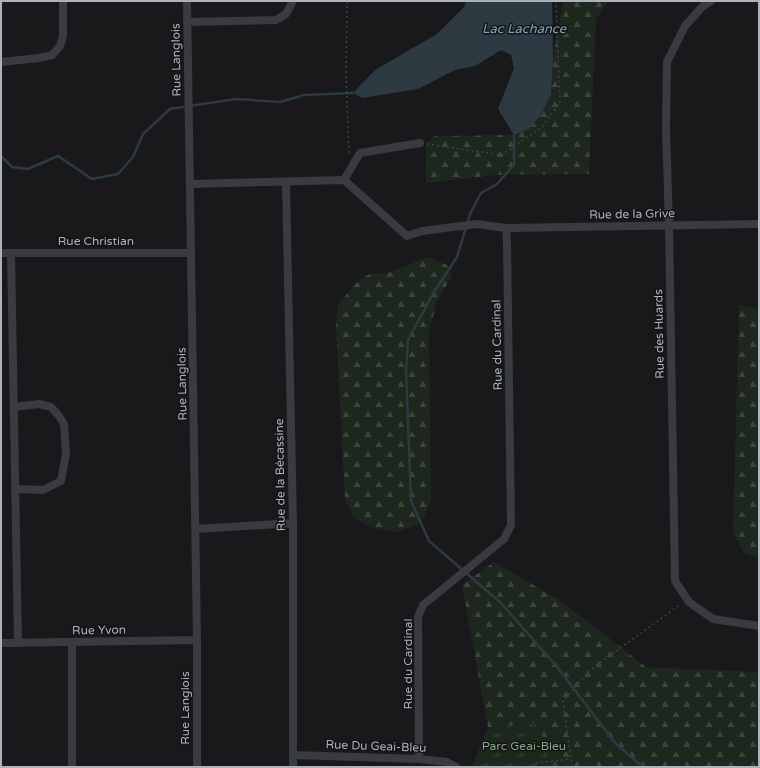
<svg xmlns="http://www.w3.org/2000/svg" width="760" height="768" font-family="'Varela Round',sans-serif">
	<defs>
		<pattern id="forest-firs" width="22" height="20" patternUnits="userSpaceOnUse"><rect width="22" height="20" fill="#1e271e"/><path d="M5 1l3.5 6h-7zM16 11l3.5 6h-7z" fill="#3c443d"/></pattern>
		<pattern id="park-tufts" width="24" height="20" patternUnits="userSpaceOnUse"><rect width="24" height="20" fill="#1e271e"/><path d="M3 7l-1-3M5 7V3M7 7l1-3M15 17l-1-3M17 17v-4M19 17l1-3" fill="none" stroke="#3c443d"/></pattern>
	</defs>
	<rect width="100%" height="100%" fill="#19191b"/>
	<!-- forest -->
	<path fill="url(#forest-firs)" d="M563 1H609L596 19 589 174 495 175 426 183V144L435 136 514 135 529 129 551 94 553 58Z
		M428 257 447 265 452 276 437 301 429 333 431 501 421 523 398 532 370 527 354 517 345 499 336 325 338 305 355 284 369 274 388 273Z
		M739 305 759 309V558L744 553 733 534Z
		M494 562 561 601 646 667 759 672V767H548L547 750 539 723 488 728 462 585Z"/>
	<!-- park -->
	<path fill="url(#park-tufts)" d="M539 723 547 750 548 767H472L488 728Z"/>
	<!-- water -->
	<path fill="#2d3a41" d="M466 1H552L553 58 551 94 541 115 529 129 514 135 498 109 514 68 511 55 501 50 475 66 455 70 418 89 362 98 353 93 375 70 437 34 464 7Z"/>
	<g fill="none" stroke-linecap="round" stroke-linejoin="round">
		<!-- stream -->
		<path stroke="#2d3a41" stroke-width="2.5" d="M514 135V165L497 184 481 193 470 214 457 257 434 292 408 340 406 370 411 501 429 541 501 603 558 668 615 743 643 767
			M1 156 12 167 28 169 58 156 92 179 118 174 133 157 143 134 170 109 236 99 280 102 304 95 353 93"/>
		<!-- path -->
		<path stroke="#3f4348" stroke-width="1.5" stroke-dasharray="2 3" stroke-linecap="butt" d="M347 1 346 75 349 155
			M427 144 502 155 543 126 560 102 558 57 556 1
			M536 763 571 759
			M572 767 563 701 589 671 681 604"/>
		<!-- minor -->
		<path stroke="#393b41" stroke-width="8" d="M187 1 197 640V767
			M711 1 703 6 685 26 667 62 666 129 669 225 675 581 689 602 713 619 759 626
			M187 22 276 20 286 14 292 3V1
			M1 62 39 58 52 55 60 46 63 36V1
			M344 180 360 153 420 143
			M286 182 293 523V767
			M190 184 344 180 407 236 422 231 477 224 506 228 507 242 511 525 504 539 423 605 418 617 419 759
			M506 228 759 224
			M1 253H191
			M11 253 18 643
			M14 407 39 404 51 407 59 416 64 424 66 454 61 481 43 490 15 489
			M196 529 293 523
			M72 642V767
			M1 643 197 640
			M294 755 419 759 447 762 456 767"/>
	</g>
	<g text-anchor="middle" dominant-baseline="central" stroke-width="3" stroke-linejoin="round" paint-order="stroke">
		<!-- street labels -->
		<g font-size="12" fill="#aab2bc" stroke="#141416">
			<text transform="translate(176 60) rotate(-91)">Rue Langlois</text>
			<text transform="translate(632 214) rotate(-1)">Rue de la Grive</text>
			<text x="96" y="241">Rue Christian</text>
			<text transform="translate(659 334) rotate(-91)">Rue des Huards</text>
			<text transform="translate(497 345) rotate(-91)">Rue du Cardinal</text>
			<text transform="translate(182 384) rotate(-91)">Rue Langlois</text>
			<text transform="translate(280 475) rotate(-91)">Rue de la Bécassine</text>
			<text transform="translate(99 630) rotate(-1)">Rue Yvon</text>
			<text transform="translate(408 664) rotate(-90)">Rue du Cardinal</text>
			<text transform="translate(185 708) rotate(-90)">Rue Langlois</text>
			<text transform="translate(376 746) rotate(2)">Rue Du Geai-Bleu</text>
		</g>
		<!-- park labels -->
		<g font-size="12" fill="#82a97f" stroke="#141416">
			<text x="524" y="746">Parc Geai-Bleu</text>
		</g>
		<!-- water labels -->
		<g font-size="13" font-style="italic" fill="#7ea5ba" stroke="#141416">
			<text x="524" y="29">Lac Lachance</text>
		</g>
	</g>
	<!-- border -->
	<rect width="760" height="768" fill="none" stroke="#aab2bc" stroke-width="4"/>
</svg>
